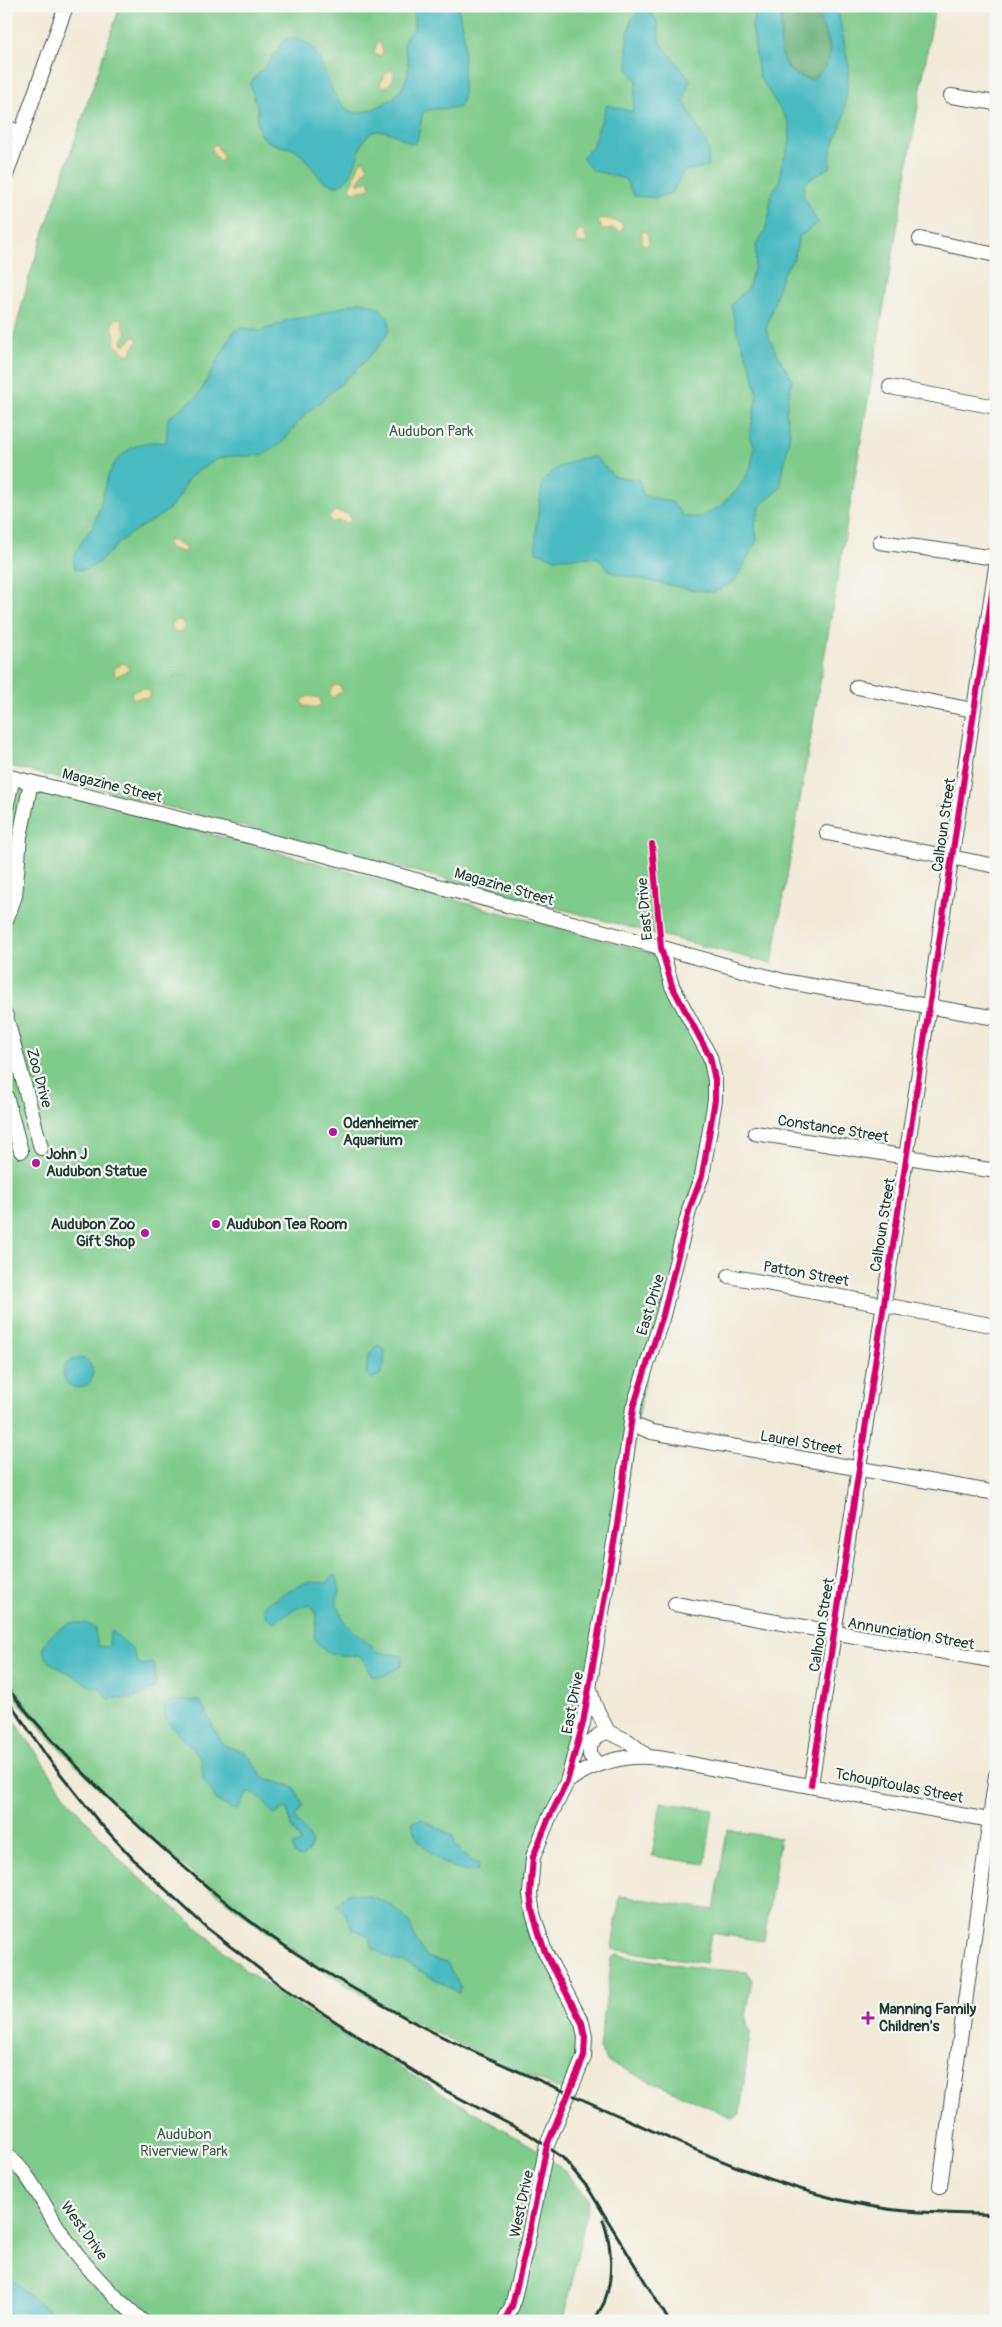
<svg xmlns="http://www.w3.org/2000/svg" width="1002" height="2327" font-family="Pangolin,sans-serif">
	<rect width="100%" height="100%" fill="#f6f6f2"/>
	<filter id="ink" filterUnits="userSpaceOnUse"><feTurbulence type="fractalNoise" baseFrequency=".02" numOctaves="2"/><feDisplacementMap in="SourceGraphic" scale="10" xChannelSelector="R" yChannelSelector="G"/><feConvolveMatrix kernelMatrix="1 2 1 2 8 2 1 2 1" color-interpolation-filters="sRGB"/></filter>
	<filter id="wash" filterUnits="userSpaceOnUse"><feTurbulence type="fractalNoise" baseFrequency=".0096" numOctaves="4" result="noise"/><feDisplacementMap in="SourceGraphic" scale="20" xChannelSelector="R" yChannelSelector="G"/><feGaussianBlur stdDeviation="1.12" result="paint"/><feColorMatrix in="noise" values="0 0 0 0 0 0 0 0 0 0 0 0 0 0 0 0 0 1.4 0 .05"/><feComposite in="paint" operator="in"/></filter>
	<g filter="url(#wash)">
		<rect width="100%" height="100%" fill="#f1ead7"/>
		<!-- green -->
		<path fill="#7ecb8b" stroke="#4e8460" d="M120 6H935L772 964 6 765V366L30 274Z
			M6 779 651 953 666 969 710 1057V1133L651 1348 578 1742 539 1843 533 1914 582 2023 584 2057 569 2093C502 2064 435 2035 371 1999 277 1945 194 1880 116 1805 77 1767 39 1729 6 1686Z
			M6 1708 65 1795 122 1862 247 1971 318 2019 535 2148 566 2172 589 2199 564 2321H6Z
			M661 1802 713 1810 705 1864 652 1856Z
			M727 1830 780 1838 764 1941 711 1933 706 1963 612 1949 620 1896 714 1910Z
			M616 1955 707 1969 747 1972 752 1978 746 2018 750 2033 740 2114 733 2118 608 2062 599 2049 612 1958Z"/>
		<!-- forest -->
		<path fill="#66af77" stroke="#427656" d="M782 6H815C821 24 829 38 831 56L822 71 812 80C780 73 780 58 781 30 782 22 780 14 782 6Z"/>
		<!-- sand -->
		<path fill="#eeda9e" stroke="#868c69" d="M380 42 383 52 379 57 374 53 377 43Z
			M391 70 394 72C394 79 390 87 382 87L380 83 387 72Z
			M216 144 223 156 221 161 217 159 212 152V146Z
			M364 160 368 167 357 182 359 184 369 180 371 187 366 190 354 192 350 189 360 162Z
			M604 218 622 223 623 229 619 232 613 228 609 230 602 229 598 221Z
			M579 229 584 231 587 241 586 243 579 244 575 242 576 234Z
			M642 230 647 233 649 243 646 246 642 244Z
			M122 317 123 327 127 332 122 340 123 344H126L133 337 137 338 138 341 133 348 131 354 127 355 114 344 115 335 112 326 114 320Z
			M335 511 348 514 351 520 348 523 339 521 331 523 329 517Z
			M170 540 184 546 186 551 183 552 169 548 167 544Z
			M172 626a6 6 0 1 1 12 0a6 6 0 1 1-12 0Z
			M123 663 127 665 129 670 117 676 114 673 115 668Z
			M334 685 340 686 342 691 332 698 329 693Z
			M144 688 150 691V697L133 699 131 692Z
			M308 696 320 698 321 705 316 707 304 706 301 701Z"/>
		<!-- water -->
		<path fill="#4cbbc2" stroke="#367c7b" d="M414 6H458L464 36 463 99 459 107C447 110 435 107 423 112L417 141 412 144C403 139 392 132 383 131 351 127 365 179 335 186L322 180 303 156 291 148 280 146 267 141 260 134 257 121 258 110 250 84C255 75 264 70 270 61 274 55 278 48 283 42 294 31 311 43 317 55 326 70 334 110 356 113 363 113 375 108 382 105 398 97 410 82 408 63 408 56 403 50 404 44 404 37 410 33 414 29Z
			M644 6H647L657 21 660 42 690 79 684 101 709 149 708 167 684 171 672 192 656 198 634 196 625 179 592 170 582 158 592 147 607 105 632 112 637 81 628 69 627 39 631 20Z
			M756 6H782C780 14 782 22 781 30 780 57 780 73 812 80 845 53 825 39 815 6H837L849 67 844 117 831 151 830 167 805 182 803 195 818 223 799 237 794 258 782 275 766 330 774 348 792 380 786 412 790 433 780 488 761 505 755 524 757 541 734 582 714 592 688 589 612 573 597 557 556 558 536 552V527L543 481 557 468 578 459 595 457 614 476 639 480 643 495 672 502 684 517H700L719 507 737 490 750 470 755 447 750 436 757 393 752 370 736 328 731 305 748 288 756 262V245L765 231 770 212V196L780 181 781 167 790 142 789 123 759 76 752 26Z
			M359 302C371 303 393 312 389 329 382 352 326 396 307 413 293 426 286 444 267 453 253 459 235 453 221 458 214 460 205 467 198 471 181 483 187 486 176 501 163 519 137 526 121 541 111 550 102 562 90 568 84 570 80 570 75 569 69 553 86 539 93 525 108 496 100 464 134 447 146 441 153 441 166 443L168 418 198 396 234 331 243 328 260 331 273 327 287 320 313 316Z
			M378 1345 385 1350 384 1366 380 1375 371 1379 366 1373C367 1363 368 1351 378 1345Z
			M63 1373a15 15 0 1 1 30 0a15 15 0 1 1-30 0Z
			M334 1574 337 1577 340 1592 337 1598V1606L345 1623 378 1652 403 1656 401 1666 384 1676H372L361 1656C340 1654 324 1659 314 1636 316 1624 320 1614 310 1605L297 1608 274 1622 266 1616 264 1608 267 1603 307 1582 328 1583Z
			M71 1623H85L96 1628 95 1633 98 1646 106 1647 109 1645 110 1632 112 1631 131 1648 139 1664 143 1665 152 1663 155 1667 156 1688 131 1699 107 1698 100 1688C85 1687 84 1681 73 1675 65 1670 56 1668 49 1661 32 1645 59 1628 71 1623Z
			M185 1700 200 1701 223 1745 245 1752 264 1778 294 1787 303 1805 295 1817C302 1833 324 1841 301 1858 294 1856 293 1853 293 1846L301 1843 290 1823 288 1809 284 1808 275 1815C265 1806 262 1793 247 1793L238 1809H232L217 1801 203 1778 201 1759 166 1720 164 1709 168 1701Z
			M421 1819 452 1835 455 1845 468 1859 479 1864 477 1871C457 1876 432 1855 419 1841 415 1836 413 1829 412 1822Z
			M348 1893C372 1894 395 1903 409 1923 415 1934 418 1950 428 1957 433 1960 442 1961 447 1963L461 1989 459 1993 406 1963 393 1960 374 1949 368 1936 352 1928 344 1912 337 1905Z
			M6 2272 28 2295 63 2321H6Z"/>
	</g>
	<g filter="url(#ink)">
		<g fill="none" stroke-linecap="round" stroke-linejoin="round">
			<defs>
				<path id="minor" d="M951 96 996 103
					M6 127 21 133
					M6 175 66 6
					M920 239 996 255
					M890 387 996 407
					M880 542 996 558
					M981 665 996 567
					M857 687 973 710
					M6 776 321 854 783 981 996 1018
					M6 807 13 778
					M827 833 996 866
					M6 920 15 896 20 837 31 782
					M6 1016 41 1148
					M6 1096 21 1151
					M755 1133 996 1171
					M729 1276 996 1326
					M631 1424 652 1432 996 1493
					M675 1604 996 1661
					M590 1689 594 1704 608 1732 628 1741 648 1757
					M598 1765 590 1755V1744L599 1735 608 1732
					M567 1782C589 1765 621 1755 649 1757 675 1759 701 1767 727 1771 817 1786 906 1806 996 1821
					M811 1785 980 669
					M6 2154C30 2174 41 2200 57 2226 79 2261 111 2294 142 2321
					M940 2186 996 1775
					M504 2321 512 2306 527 2244 547 2145 584 2057 585 2037 582 2023 545 1952 533 1914 530 1894 533 1857 548 1820 567 1782 583 1723 617 1525 633 1408 663 1315 690 1207 702 1176 715 1100V1080L710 1057 672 986 661 948"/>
			</defs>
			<!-- minor casing -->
			<use href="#minor" stroke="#3e574c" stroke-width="16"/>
			<!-- minor -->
			<use href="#minor" stroke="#fff" stroke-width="14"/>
			<!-- rail -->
			<path stroke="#1f3d34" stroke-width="3" d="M6 1686C39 1729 77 1767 116 1805 158 1845 201 1883 247 1919 300 1959 360 1993 419 2025 470 2052 524 2073 577 2097 672 2139 766 2187 869 2206 910 2214 954 2213 996 2215
				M6 1697 48 1758 98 1821 136 1862 208 1929 284 1988 367 2042 446 2091 530 2135 562 2157 588 2188 669 2321
				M595 2321C597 2314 601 2309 604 2303 614 2277 612 2245 603 2220"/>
			<defs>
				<path id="cycleway" d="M811 1785 996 567
					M504 2321 512 2306 527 2244 547 2145 584 2057 585 2037 582 2023 545 1952 533 1914 530 1894 533 1857 548 1820 567 1782 583 1723 617 1525 633 1408 663 1315 690 1207 702 1176 715 1100V1080L710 1057 672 986 661 948 652 844"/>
			</defs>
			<!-- cycleway casing -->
			<use href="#cycleway" stroke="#f6f6f2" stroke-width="9"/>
			<!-- cycleway -->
			<use href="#cycleway" stroke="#d6006c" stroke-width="6"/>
		</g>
	</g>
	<!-- markers -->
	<g fill="#b5179e" stroke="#f6f6f2" stroke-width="2">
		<circle cx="333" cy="1132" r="5"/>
		<circle cx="36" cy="1163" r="5"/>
		<circle cx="216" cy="1224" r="5"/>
		<circle cx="145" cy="1233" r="5"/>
		<path d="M865.5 2010.5h5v5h5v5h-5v5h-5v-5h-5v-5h5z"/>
	</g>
	<g text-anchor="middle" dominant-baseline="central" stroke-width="4.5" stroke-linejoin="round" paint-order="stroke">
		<!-- park labels -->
		<g font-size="15" fill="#37604a" stroke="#f6f6f2">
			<text x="431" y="431">Audubon Park</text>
			<text x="184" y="2134">Audubon<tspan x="184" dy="17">Riverview Park</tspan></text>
		</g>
		<!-- street labels -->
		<g font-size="15" fill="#1f3d34" stroke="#f6f6f2">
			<text transform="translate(112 786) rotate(14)">Magazine Street</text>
			<text transform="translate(944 825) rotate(-82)">Calhoun Street</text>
			<text transform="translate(504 887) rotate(16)">Magazine Street</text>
			<text transform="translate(645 909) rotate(-95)">East Drive</text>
			<text transform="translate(39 1078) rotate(75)">Zoo Drive</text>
			<text transform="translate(833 1129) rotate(9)">Constance Street</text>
			<text transform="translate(883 1225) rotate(-81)">Calhoun Street</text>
			<text transform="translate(806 1274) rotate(10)">Patton Street</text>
			<text transform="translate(651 1305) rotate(-73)">East Drive</text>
			<text transform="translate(801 1443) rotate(10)">Laurel Street</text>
			<text transform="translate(822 1625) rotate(-81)">Calhoun Street</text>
			<text transform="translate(911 1634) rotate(10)">Annunciation Street</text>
			<text transform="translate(573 1703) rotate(-79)">East Drive</text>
			<text transform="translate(899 1786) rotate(11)">Tchoupitoulas Street</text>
			<text transform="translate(522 2204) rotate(-78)">West Drive</text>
			<text transform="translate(84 2231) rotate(54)">West Drive</text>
		</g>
		<!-- poi labels -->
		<g font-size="15" font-weight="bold" fill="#1f3d34" stroke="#f6f6f2" text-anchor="start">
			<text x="343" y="1123">Odenheimer<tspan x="343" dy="17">Aquarium</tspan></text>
			<text x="46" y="1154">John J<tspan x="46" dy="17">Audubon Statue</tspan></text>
			<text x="135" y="1224" text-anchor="end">Audubon Zoo<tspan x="135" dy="17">Gift Shop</tspan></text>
			<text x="226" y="1224">Audubon Tea Room</text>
			<text x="879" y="2009">Manning Family<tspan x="879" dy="17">Children's</tspan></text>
		</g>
	</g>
	<!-- margin -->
	<rect width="1002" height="2327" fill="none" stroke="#f6f6f2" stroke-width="25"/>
</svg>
